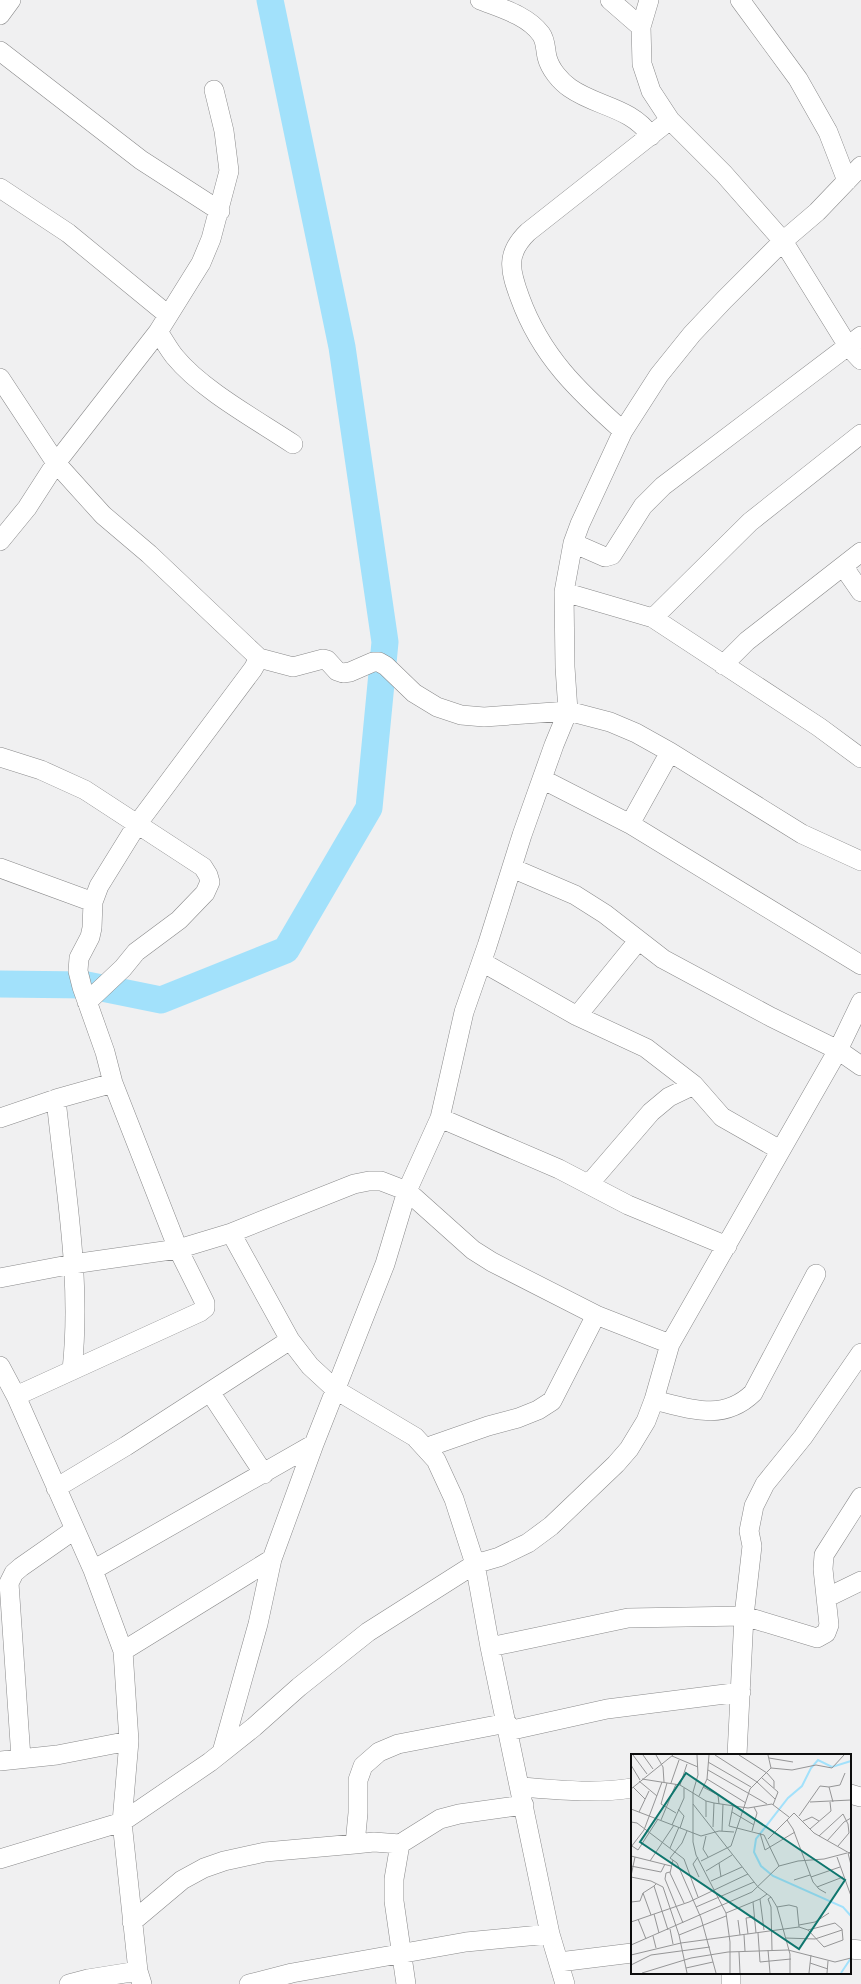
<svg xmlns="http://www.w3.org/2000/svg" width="861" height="1984" font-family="'Zilla Slab',serif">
	<rect width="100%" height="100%" fill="#f0f0f1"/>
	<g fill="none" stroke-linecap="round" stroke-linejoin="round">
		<!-- river -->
		<path stroke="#a2e1fb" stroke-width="27" d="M0 984 87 985 161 1000 286 950 369 808 385 642 342 347 270 0"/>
		<defs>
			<path id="minor" d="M480 0C500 8 527 15 541 34 546 41 545 48 547 57 550 69 560 81 570 88 597 107 631 107 651 136
				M610 0 641 27
				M649 0 641 27 642 64 651 91 670 120 724 174 783 241 848 346 861 360
				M740 0 798 79 828 132 847 181
				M0 15 11 0
				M0 51 141 160 220 211
				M0 188 68 233 168 315
				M158 332C164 340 169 350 175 357 202 390 257 420 293 444
				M0 378 56 463 103 515 149 554 259 658 293 667 323 659 327 660 337 671 343 673 350 672 373 662H379L386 666 414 693 437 707 461 715 484 717 568 711 610 722 636 733 670 752 802 834 861 861
				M623 431C578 391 541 356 520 298 510 271 505 254 528 232L670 120
				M0 541 27 508 56 463 158 332 201 263 211 239 229 171 224 131 214 90
				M573 543 605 557 612 555 643 506 663 486 861 336
				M843 566 861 592
				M564 592 653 618 819 727 861 758
				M653 618 750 522 861 434
				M723 665 747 641 861 552
				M0 757 41 770 85 790 203 867 208 875 210 882 205 893 179 920 136 952 123 968 87 1002
				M542 779 630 824 861 965
				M630 824 670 752
				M0 868 93 902
				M512 868 575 895 605 914 663 959 771 1017 838 1050 861 1066
				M482 962 577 1016 646 1048 694 1085 722 1117 780 1150
				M577 1016 638 941
				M56 1099C65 1188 82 1280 72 1370
				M0 1118 56 1099 113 1083
				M440 1118 559 1169 628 1205 727 1246
				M589 1184 651 1112 669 1097 694 1085
				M231 1233 290 1340 310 1366 336 1390 415 1437 436 1460 454 1499 475 1564 490 1647 550 1934 565 1984
				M0 1278 73 1264 178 1249 231 1233 354 1184 369 1181H381L407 1191 473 1250 492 1262 596 1315 670 1344
				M0 1366 16 1396 93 1570 123 1651 129 1741 122 1822 138 1971 142 1984
				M210 1392 264 1474
				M16 1396 200 1312 205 1308V1303L178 1249 113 1083 105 1052 82 987 78 971 79 958 90 937 92 928 93 902 99 886 138 823 253 669 259 658
				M654 1400C690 1409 723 1422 753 1393L816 1274
				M425 1448 488 1426 518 1418 538 1410 552 1401 596 1315
				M56 1488 126 1446 290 1340
				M93 1570 314 1444
				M826 1598 861 1581
				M490 1647 628 1618 744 1616 817 1638 826 1633 829 1625 823 1569 824 1555 861 1497
				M123 1651 272 1559
				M508 1731 607 1709 741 1692
				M222 1752 258 1624 272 1559 314 1444 385 1264 407 1191 440 1118 464 1012 487 946 522 835 554 745 568 711 565 667 564 592 573 543 580 524 623 431 659 375 692 334 724 300 783 241 817 212 861 166
				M737 1755 744 1616 752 1546 749 1531 754 1506 765 1484 803 1437 861 1353
				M21 1758 9 1583 14 1573 21 1567 74 1530
				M0 1761 57 1755 129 1741
				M521 1787C558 1790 595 1794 632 1788
				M850 1794 861 1797
				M355 1844 358 1813V1780L363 1766 379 1752 398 1744 507 1723
				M400 1844 394 1879V1901L406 1984
				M0 1859 122 1822 210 1762 254 1727 299 1687 368 1632 475 1564 499 1557 528 1543 551 1526 616 1464 629 1449 646 1421 654 1400 670 1344 838 1050 861 1002
				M132 1922 182 1880 204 1868 224 1861 265 1852 355 1844 374 1842 400 1844 440 1819 459 1814 524 1805
				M850 1949 861 1950
				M559 1962 632 1953
				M731 1973V1984
				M69 1984 88 1979 138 1971
				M249 1984 292 1973 466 1942 550 1934"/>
		</defs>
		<!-- minor casing -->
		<use href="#minor" stroke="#8a8a8b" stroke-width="20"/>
		<!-- minor -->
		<use href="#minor" stroke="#fff" stroke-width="19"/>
	</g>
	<!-- overview -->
	<g transform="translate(631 1754)">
		<rect width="220" height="220" fill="#f0f0f1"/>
		<path fill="none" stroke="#a2e1fb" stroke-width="2" d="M220 7 201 13 187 6 180 14 171 32 157 44 125 85 123 98 130 112 142 122 212 153 220 162M210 219 220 204"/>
		<path fill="none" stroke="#959596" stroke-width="1" d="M2 1 16 20M12 1 22 15M25 1 32 13 33 28M66 1 67 21 62 38V88L65 101 95 159 99 188V219M84 1 126 28 144 45M108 1 136 19 143 27V34M41 2 67 13M138 4 162 8M77 8 120 33M0 11 9 26M140 14 161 16 185 11 201 14 213 1M77 16 136 50M131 24 147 38 142 51M11 25 49 31 75 47 83 49 117 54 141 50 158 63M76 25 115 49M8 27 26 42M36 29 30 50 45 59M40 29 48 6M49 31 56 10M2 33 14 45M72 33 87 41 88 50M198 33 209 31 214 19M0 35 42 1M68 42 76 25 78 1M179 48 220 46M62 50 127 133 140 143 146 153 159 200V219M102 52 98 72 133 81 148 112M0 55 70 82 88 77 103 78M47 55 53 62 49 74M8 58 18 37M101 58 123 71M168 62 189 32 198 33 202 48M75 63V47M30 66 45 30M156 66 162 75 182 128 188 135 195 139M172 67 181 63 188 67M0 68 6 69 53 105 67 143M41 71 53 44V34M82 73 83 49M179 75 200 57 199 48M56 77 51 89 39 104 46 109 70 164 85 219M91 77 92 50M121 77 126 59 123 53M129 79 134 96 164 78M75 82 72 95 77 103M188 82 212 60 217 70 218 79 207 92M137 85 163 59 183 79 220 100M196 87 213 68 220 64M1 92 7 96 27 65M0 93 13 76 31 28M39 94 48 73M220 98 217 99 220 111M0 102 40 112M67 103 62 110 68 123M206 103 220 142M42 106 39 119 53 149M19 107 43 71M70 107 100 92 119 35 140 14 137 1M88 109 90 123M0 112 30 118 34 110M75 117 101 101M39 118 35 119 34 125 52 169M0 122 4 103M0 123 20 127 32 133 48 181 56 219M180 123 209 113M163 126 179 121M80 127 111 113M25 130 23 132 37 176M186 133 212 123M12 139 20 161M140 143 137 145 140 153 141 196M129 145 133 176M0 148 9 147 12 139 23 132M122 148 125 179M65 153 123 128M146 153 158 151 166 153 168 173M95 159 129 145 136 140M23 160 28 179M7 165 15 185M107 166 109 181M0 168 58 148 117 120M168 171 184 168 198 159M39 175 42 190M127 179 129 208 160 205M117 180 115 164 123 163M48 181 95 162M113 181 114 197M22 182 25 194M154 184 184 185 211 176M0 191 121 138 148 112 167 107 193 105 216 99M137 196 139 219M108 198 109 219M0 201 50 189 168 173 177 176 193 193 212 186 211 175 204 169 177 176M179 209 197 215M0 211 20 201 79 193M55 214 82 208M11 219 60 204 97 198 157 196 204 208 220 204M178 219 180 201M196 219 197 207"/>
		<path fill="#0f766e" fill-opacity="0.15" stroke="#0f766e" stroke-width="2" d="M55 19 214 126 168 195 9 88Z"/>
		<rect width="220" height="220" fill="none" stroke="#0d0d0d" stroke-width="2"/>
	</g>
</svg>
